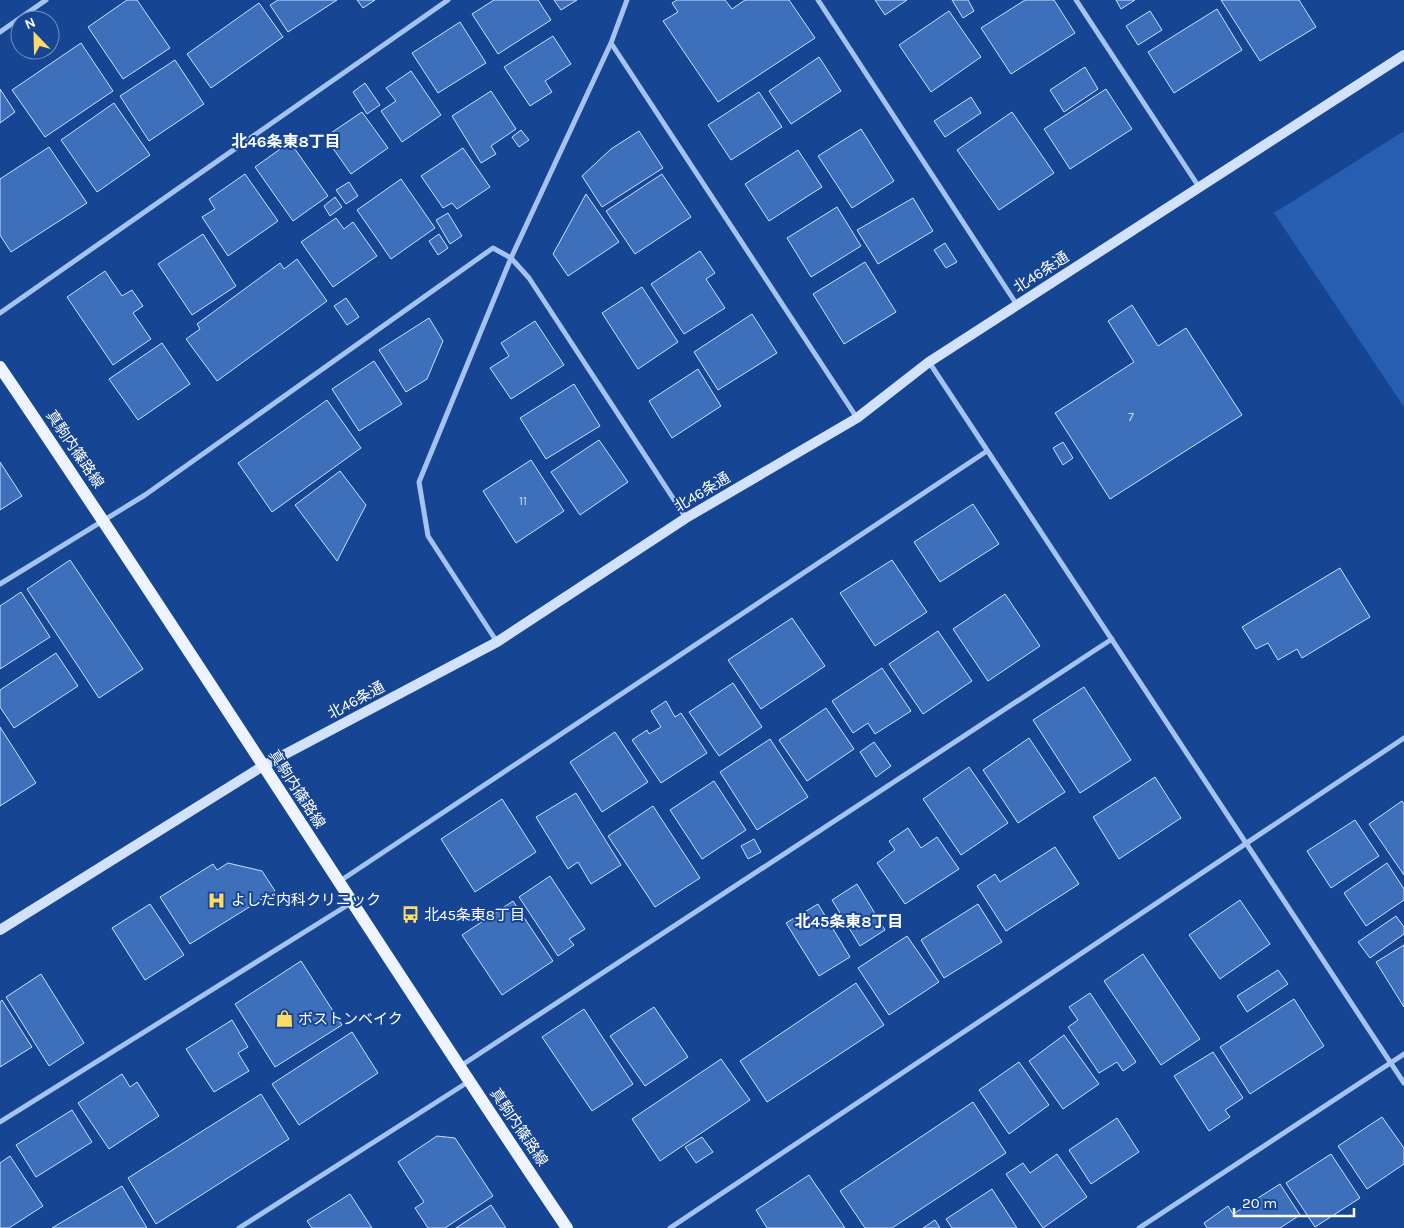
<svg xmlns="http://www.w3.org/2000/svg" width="1404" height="1228" font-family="Karla,'Noto Sans JP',sans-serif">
	<rect width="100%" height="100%" fill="#154593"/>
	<!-- green -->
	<path fill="#275eb2" d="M1404 131V407L1274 213Z"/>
	<!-- building -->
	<path fill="#3d6fbb" stroke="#cbdffc" d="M127 0H137L170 48 123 79 88 27Z
		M278 0H337L288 32 270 5Z
		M357 0H375L363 8Z
		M494 0H538L551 20 498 54 472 14Z
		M554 0H577L561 10Z
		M677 0H725L732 9 745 0H789L815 38 718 102 663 21 678 12 672 3Z
		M875 0H907L885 15Z
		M952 0H968L974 11 963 18Z
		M1025 0H1054L1075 33 1011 74 981 28Z
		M1116 0H1135L1121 9Z
		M1221 0H1299L1316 27 1260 61Z
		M259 3 283 37 211 88 187 54Z
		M1217 9 1242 50 1174 93 1148 52Z
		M949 11 981 57 931 92 899 45Z
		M1150 11 1162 30 1138 45 1126 26Z
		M460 22 486 63 438 93 412 53Z
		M553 36 571 64 545 81 552 92 530 106 504 67Z
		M81 43 113 91 45 137 12 90Z
		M819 57 841 91 791 124 769 91Z
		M175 60 204 104 149 141 120 96Z
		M1085 67 1098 89 1064 112 1050 90Z
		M411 71 441 115 402 142 381 111 396 101 386 88Z
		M365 83 380 105 367 114 353 92Z
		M0 89 15 112 0 123Z
		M1106 89 1132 129 1070 169 1044 129Z
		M491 91 516 129 491 146 496 154 481 163 452 116Z
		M759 92 782 127 731 160 708 125Z
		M971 97 981 113 945 137 934 121Z
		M114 103 150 155 97 192 61 140Z
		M362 112 388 148 351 174 325 137Z
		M1012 112 1054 173 999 210 957 150Z
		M861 129 894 181 852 208 818 156Z
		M521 130 529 140 519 147 512 137Z
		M639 131 663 168 602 207 582 176 611 149Z
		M290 142 328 196 293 221 255 167Z
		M49 147 87 203 11 252 0 235V179Z
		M463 148 490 187 457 209 452 203 443 208 421 176Z
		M798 150 822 187 769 221 745 184Z
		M245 174 278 221 228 256 202 217 215 209 209 199Z
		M662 174 691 217 635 254 606 211Z
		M401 179 435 228 391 259 357 210Z
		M349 182 358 196 346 204 336 190Z
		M586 194 619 242 568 276 553 254Z
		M335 197 342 207 330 216 324 206Z
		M913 198 933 231 878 264 857 230Z
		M837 207 861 246 811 277 787 238Z
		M448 213 462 236 450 244 436 220Z
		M336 218 344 229 353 222 377 256 333 287 301 242Z
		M203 234 236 286 192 315 158 264Z
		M439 234 448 248 438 255 429 241Z
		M945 243 957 262 946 268 934 250Z
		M700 251 715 273 706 279 725 308 684 334 651 284Z
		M297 259 327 301 217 381 186 339 200 329 197 324 280 263 284 269Z
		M865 262 896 312 844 344 813 294Z
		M105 271 122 296 132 290 143 306 133 313 151 339 113 365 67 297Z
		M642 287 678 342 638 369 602 313Z
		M346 298 359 317 347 325 334 306Z
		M1132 305 1158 346 1186 328 1242 415 1110 499 1055 413 1134 362 1108 321Z
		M752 314 777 353 718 390 694 352Z
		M429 318 443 341 427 379 406 392 379 350Z
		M535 321 564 365 511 399 490 368 509 356 501 343Z
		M162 343 190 384 138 420 109 379Z
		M374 361 402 404 359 431 332 389Z
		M698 369 721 406 672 438 649 401Z
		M574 384 600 426 546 459 520 418Z
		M327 400 361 448 272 512 238 463Z
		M599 440 628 482 580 515 551 472Z
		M1063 442 1073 458 1063 465 1053 448Z
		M531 460 564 511 516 543 483 491Z
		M0 462 22 496 0 510Z
		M340 471 366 505 337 561 295 505Z
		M973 504 999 544 940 582 914 542Z
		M70 560 143 669 99 698 27 589Z
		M892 560 927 612 875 646 840 593Z
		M1340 568 1370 617 1302 658 1297 649 1278 660 1268 643 1256 649 1242 627Z
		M21 592 50 637 0 669V606Z
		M1005 594 1040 646 988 681 953 629Z
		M792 618 825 666 761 709 728 660Z
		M938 631 972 681 923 714 889 664Z
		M56 653 78 686 14 728 0 707V690Z
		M882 668 911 711 875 734 868 723 853 733 832 701Z
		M733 683 762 727 719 756 689 712Z
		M1084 687 1131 760 1080 793 1033 720Z
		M666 701 675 717 681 713 707 753 661 783 632 740 647 730 649 734 661 727 651 711Z
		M826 708 854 749 807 781 779 740Z
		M0 727 36 783 0 806Z
		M615 732 648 782 602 812 570 762Z
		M1029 738 1065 792 1018 823 983 770Z
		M770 739 808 797 757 830 720 772Z
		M874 742 891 766 876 777 860 752Z
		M969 767 1008 823 961 855 923 799Z
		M1155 777 1181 818 1119 859 1093 817Z
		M714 781 746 830 702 859 670 810Z
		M576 793 621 865 591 884 578 862 568 869 536 817Z
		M502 799 536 852 475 892 441 839Z
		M1402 801 1404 804V875L1369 824Z
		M653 806 700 878 655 907 608 836Z
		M1355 820 1379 856 1331 888 1307 851Z
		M908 828 921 848 937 837 959 869 905 904 877 863 895 850 889 841Z
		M754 839 761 852 748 859 741 846Z
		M1055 847 1079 884 1006 931 977 886 995 874 1000 882Z
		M228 863 262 871 275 891 190 944 160 897 213 864 217 870Z
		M1387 863 1404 889V900L1366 926 1344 893Z
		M550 876 585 929 569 939 574 945 558 956 519 897Z
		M857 884 885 930 860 946 832 900Z
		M1240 900 1270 944 1220 979 1189 935Z
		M513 901 553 961 502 995 462 935Z
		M150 904 184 955 145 980 112 928Z
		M818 904 850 957 819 976 786 923Z
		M978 904 1002 942 944 978 921 940Z
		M1396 916 1404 927V934L1370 958 1358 942Z
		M907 936 939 982 889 1015 858 968Z
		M1404 945V1007L1376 962Z
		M1143 954 1200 1039 1161 1065 1104 981Z
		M301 961 342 1025 275 1067 235 1004Z
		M1278 970 1288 984 1247 1012 1237 996Z
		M41 974 84 1043 49 1066 6 997Z
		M856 983 884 1025 767 1102 740 1061Z
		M1090 993 1136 1062 1123 1071 1117 1062 1099 1073 1068 1027 1078 1020 1069 1007Z
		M1294 999 1324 1046 1250 1094 1220 1047Z
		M2 1000 32 1047 0 1067V1002Z
		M654 1007 688 1057 645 1086 610 1036Z
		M584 1009 633 1084 592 1111 542 1037Z
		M232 1020 248 1047 238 1053 249 1071 214 1092 186 1049Z
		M352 1032 378 1073 299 1125 272 1084Z
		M1064 1035 1099 1084 1063 1109 1029 1061Z
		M1213 1052 1243 1098 1225 1110 1230 1117 1209 1131 1174 1076Z
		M721 1059 750 1100 660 1161 632 1119Z
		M1019 1062 1049 1105 1009 1134 979 1090Z
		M122 1074 130 1087 137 1082 159 1116 109 1149 78 1103Z
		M261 1094 289 1139 156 1224 128 1178Z
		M973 1102 1006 1153 892 1228H865L840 1191Z
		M72 1110 92 1142 36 1177 16 1145Z
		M1382 1117 1404 1148V1164L1367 1189 1338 1146Z
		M1117 1118 1139 1152 1091 1184 1069 1150Z
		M437 1136 455 1138 493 1196 445 1228H428L415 1208 424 1202 398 1162Z
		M702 1137 713 1152 696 1163 685 1147Z
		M1057 1154 1087 1197 1043 1228 1006 1174 1023 1163 1030 1173Z
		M1331 1154 1360 1198 1315 1227 1286 1183Z
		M10 1156 43 1206 9 1228H0V1163Z
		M809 1175 845 1228H767L756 1210Z
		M1280 1184 1300 1215 1280 1228H1207L1204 1223 1228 1206 1233 1214Z
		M122 1186 147 1228H52Z
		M992 1189 1017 1228H952L946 1219Z
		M350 1194 372 1228H312L307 1221Z
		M491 1205 506 1228H456Z
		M935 1220 940 1228H923Z"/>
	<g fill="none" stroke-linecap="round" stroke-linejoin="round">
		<!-- street -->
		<path stroke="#a4c3f1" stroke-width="5" d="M818 0 1017 305
			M1076 0 1199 187
			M0 32 46 0
			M611 43 857 418
			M0 313 448 0
			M929 362 1404 1083
			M0 584 145 495 493 248 511 258 529 278 686 518
			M497 642 428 536 419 482 511 258 611 43 627 0
			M340 881 987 451
			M459 1067 1112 639
			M0 1122 351 903
			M239 1228 468 1082
			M670 1228 1404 738
			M1139 1228 1404 1054"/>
		<!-- secondary -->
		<path stroke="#d2e2fc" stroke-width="10" d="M0 930 263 766 497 642 686 518 857 418 929 362 1404 55"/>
		<!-- primary -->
		<path stroke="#eef4ff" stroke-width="12" d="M0 367C193 651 375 943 567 1228"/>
	</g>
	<!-- icons -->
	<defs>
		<symbol id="hospital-bare" viewBox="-9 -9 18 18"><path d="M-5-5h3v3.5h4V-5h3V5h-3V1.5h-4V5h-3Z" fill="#ffda64" stroke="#154593" stroke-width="2.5" paint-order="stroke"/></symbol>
		<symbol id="bus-bare" viewBox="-9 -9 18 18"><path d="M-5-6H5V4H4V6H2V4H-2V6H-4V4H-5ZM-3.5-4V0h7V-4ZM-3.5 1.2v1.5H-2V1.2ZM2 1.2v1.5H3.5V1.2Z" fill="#ffda64" stroke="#154593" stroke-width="2.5" paint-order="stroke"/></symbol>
		<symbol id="shop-bare" viewBox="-9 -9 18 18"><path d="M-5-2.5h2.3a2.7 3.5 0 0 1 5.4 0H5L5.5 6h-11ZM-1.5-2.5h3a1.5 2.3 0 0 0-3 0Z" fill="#ffda64" stroke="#154593" stroke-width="2.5" paint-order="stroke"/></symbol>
	</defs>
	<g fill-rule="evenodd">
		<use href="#hospital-bare" x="204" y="888" width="25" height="25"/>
		<use href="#bus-bare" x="398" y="902" width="25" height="25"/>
		<use href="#shop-bare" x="272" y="1006" width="25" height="25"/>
	</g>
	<g text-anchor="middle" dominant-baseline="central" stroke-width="4" stroke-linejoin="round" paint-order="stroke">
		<!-- number labels -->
		<g font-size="12" fill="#cedbee">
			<text x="1131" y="417">7</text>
			<text x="523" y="501">11</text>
		</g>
		<!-- street labels -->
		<g font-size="15" fill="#fff" stroke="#154593">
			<text transform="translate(1041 272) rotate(-33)">北46条通</text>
			<text transform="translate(75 449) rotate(56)">真駒内篠路線</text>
			<text transform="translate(702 492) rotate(-31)">北46条通</text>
			<text transform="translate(356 700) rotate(-28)">北46条通</text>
			<text transform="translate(297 789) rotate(57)">真駒内篠路線</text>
			<text transform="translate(519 1127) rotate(56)">真駒内篠路線</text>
		</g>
		<!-- poi labels -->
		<g font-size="15" fill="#fff" stroke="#154593" text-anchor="start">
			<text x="231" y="900">よしだ内科クリニック</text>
			<text x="424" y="915">北45条東8丁目</text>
			<text x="298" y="1019">ボストンベイク</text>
		</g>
		<!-- neighbourhood labels -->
		<g font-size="16" font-weight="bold" fill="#fff" stroke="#154593">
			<text x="286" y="141">北46条東8丁目</text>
			<text x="849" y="921">北45条東8丁目</text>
		</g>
	</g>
	<!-- north arrow -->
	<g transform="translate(35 35) rotate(337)"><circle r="24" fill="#154593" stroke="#738fbe"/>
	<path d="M0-4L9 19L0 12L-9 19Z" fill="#ffda64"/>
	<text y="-8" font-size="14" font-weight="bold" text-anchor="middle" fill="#ffffff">N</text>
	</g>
	<!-- scale -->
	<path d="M1234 1208v8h120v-8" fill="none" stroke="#ffffff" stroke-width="2.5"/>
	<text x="1242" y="1208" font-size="15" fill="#ffffff" stroke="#154593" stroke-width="4" paint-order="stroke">20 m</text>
</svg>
